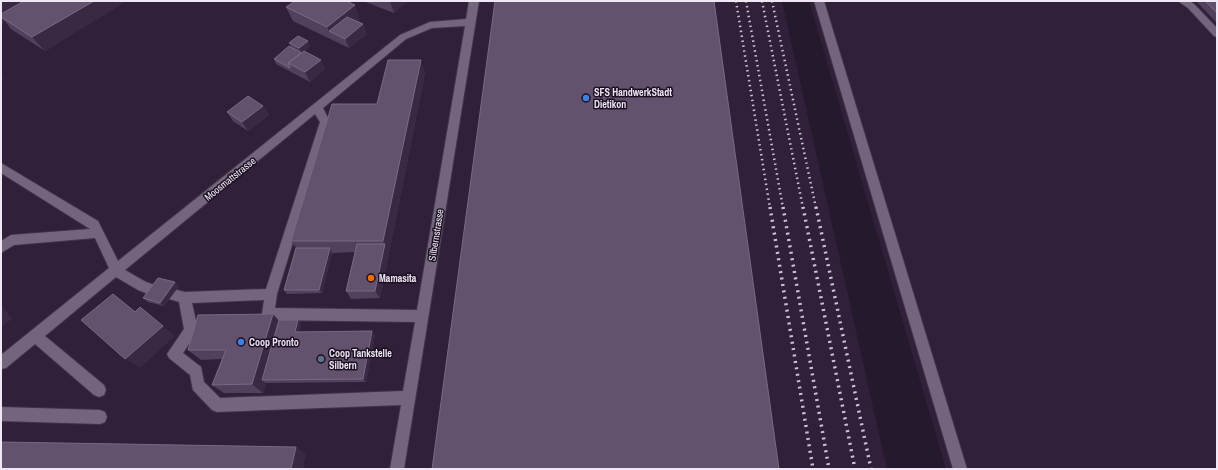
<svg xmlns="http://www.w3.org/2000/svg" width="1218" height="470" font-family="'Archivo Narrow',sans-serif">
	<rect width="100%" height="100%" fill="#25192d"/>
	<!-- built -->
	<path fill="#302039" d="M1 1H782L887 469H1Z
		M809 1H1217V469H946Z"/>
	<g fill="none" stroke-linecap="round" stroke-linejoin="round">
		<defs>
			<path id="minor" d="M469 1H479L404 469H390L401 405 217 412 212 410 193 390 190 375 169 358 167 354 184 329 179 302 169 299 167 295 169 291 173 289 185 292 266 289 320 122 315 114 125 270 146 282 160 287 162 291 160 295 156 297 138 290 116 277 45 336 104 385 106 390 104 395 99 397 94 395 35 344 6 368 1 369V355L109 268 95 238 14 245 1 253V241L11 235 90 229 1 173V163L98 221 118 261 400 35 430 22 466 19ZM465 26 417 310 275 308 277 294 330 122 323 108 406 39 432 28ZM264 300 262 314 263 318 268 320 415 322 403 391 220 398 204 382 201 367 183 353 198 330 192 303Z
				M814 1H824L967 469H953Z
				M1178 1H1190L1194 4 1217 28V37L1214 36 1188 8Z
				M1 407 100 410 105 412 107 417 105 422 100 424 1 421Z"/>
		</defs>
		<!-- minor casing -->
		<use href="#minor" stroke="#403646" stroke-width="2"/>
		<!-- minor -->
		<use href="#minor" fill="#74657e" fill-rule="evenodd"/>
		<!-- rail-far1 -->
		<path stroke="#ccc3d2" stroke-width="2.5" stroke-dasharray="1.5 3.5" stroke-linecap="butt" d="M736 1 770 208
			M746 1 783 208
			M762 1 803 208
			M772 1 816 208"/>
		<!-- rail -->
		<path stroke="#ccc3d2" stroke-width="3.5" stroke-dasharray="2 4.5" stroke-linecap="butt" d="M770 207 813 469
			M783 207 829 469
			M803 207 855 469
			M816 207 871 469"/>
	</g>
	<!-- wall -->
	<path fill="#52415d" d="M1 1H126L45 51 11 29 5 21 1 24Z
		M363 1H407L394 13Z
		M1196 1H1217V23Z
		M286 7 360 19 357 21 363 24 367 34 349 48 293 21Z
		M289 43 310 46 304 51 325 69 310 82 276 64 274 59 292 48Z
		M425 73 380 298 351 299 346 291 355 252 332 253 322 293 287 294 284 290 296 248 291 241 377 104Z
		M263 106 269 115 248 131 233 121 227 112Z
		M179 286 164 306 148 302 143 298Z
		M279 320H298L301 324 299 332 375 335 366 382 266 383 263 393H224L212 385 222 359 201 360 188 350Z"/>
	<!-- shaded-wall -->
	<path fill="#392943" d="M4 1H40L1 17V3Z
		M94 1H126L45 51 32 37Z
		M390 1H407L394 13Z
		M355 5 360 19 339 36 329 31 327 27Z
		M1 18 5 21 1 24Z
		M363 24 367 34 349 48 345 39Z
		M308 41 310 46 302 53 299 48Z
		M321 60 325 69 310 82 305 72Z
		M421 60 425 73 380 298 375 291 385 244 383 241Z
		M1 75 4 79 1 81Z
		M263 106 269 115 248 131 242 122Z
		M330 248 332 253 322 293 319 290Z
		M175 282 179 286 164 306 160 303Z
		M113 294 127 304 148 322 135 312Z
		M1 304 12 319 1 327Z
		M140 307 175 336 140 368 125 359Z
		M273 314 282 324 262 380 266 383 263 393 252 384Z
		M298 320 301 324 298 336 295 332Z
		M372 331 375 335 366 382 363 379Z
		M296 447 306 454 303 469H291Z"/>
	<!-- building -->
	<path fill="#63526e" stroke="#796a83" d="M24 1H94L32 37 1 17V14Z
		M295 1H346L355 5 327 27 286 7Z
		M495 1H714L779 469H432Z
		M1205 1H1217V13Z
		M347 17 363 24 345 39 329 31Z
		M298 36 308 41 299 48 289 43Z
		M289 46 301 53 288 63 290 68 274 59Z
		M304 51 321 60 305 72 288 63Z
		M388 60H421L383 241H291L332 104H377Z
		M248 96 263 106 242 122 227 112Z
		M357 244H385L375 291H346Z
		M296 248H330L319 290H284Z
		M158 278 175 282 160 303 143 298Z
		M113 294 135 312 140 307 163 326 125 359 81 320Z
		M273 314 252 384 212 385 226 350H188L198 315Z
		M279 320H298L295 332 372 331 363 379 262 380Z
		M1 442 296 447 291 469H1Z"/>
	<!-- markers -->
	<g fill="#3f7fe0" stroke="#1c1023" stroke-width="1.5">
		<circle cx="586" cy="98" r="4"/>
		<circle cx="241" cy="342" r="4"/>
	</g>
	<circle fill="#e8710a" stroke="#1c1023" stroke-width="1.5" cx="371" cy="278" r="4"/>
	<circle fill="#5c6f8a" stroke="#1c1023" stroke-width="1.5" cx="321" cy="359" r="4"/>
	<g text-anchor="middle" dominant-baseline="central" stroke-width="3" stroke-linejoin="round" paint-order="stroke">
		<!-- poi labels -->
		<g font-size="10" font-weight="bold" fill="#efe7f5" stroke="#1c1023" text-anchor="start">
			<text x="594" y="92">SFS HandwerkStadt<tspan x="594" dy="12">Dietikon</tspan></text>
			<text x="379" y="278">Mamasita</text>
			<text x="249" y="342">Coop Pronto</text>
			<text x="329" y="353">Coop Tankstelle<tspan x="329" dy="12">Silbern</tspan></text>
		</g>
		<!-- street labels -->
		<g font-size="10" fill="#efe7f5" stroke="#1c1023">
			<text transform="translate(230 179) rotate(-39)">Moosmattstrasse</text>
			<text transform="translate(436 235) rotate(-81)">Silbernstrasse</text>
		</g>
	</g>
	<!-- border -->
	<rect width="1218" height="470" fill="none" stroke="#efe7f5" stroke-width="4"/>
</svg>
